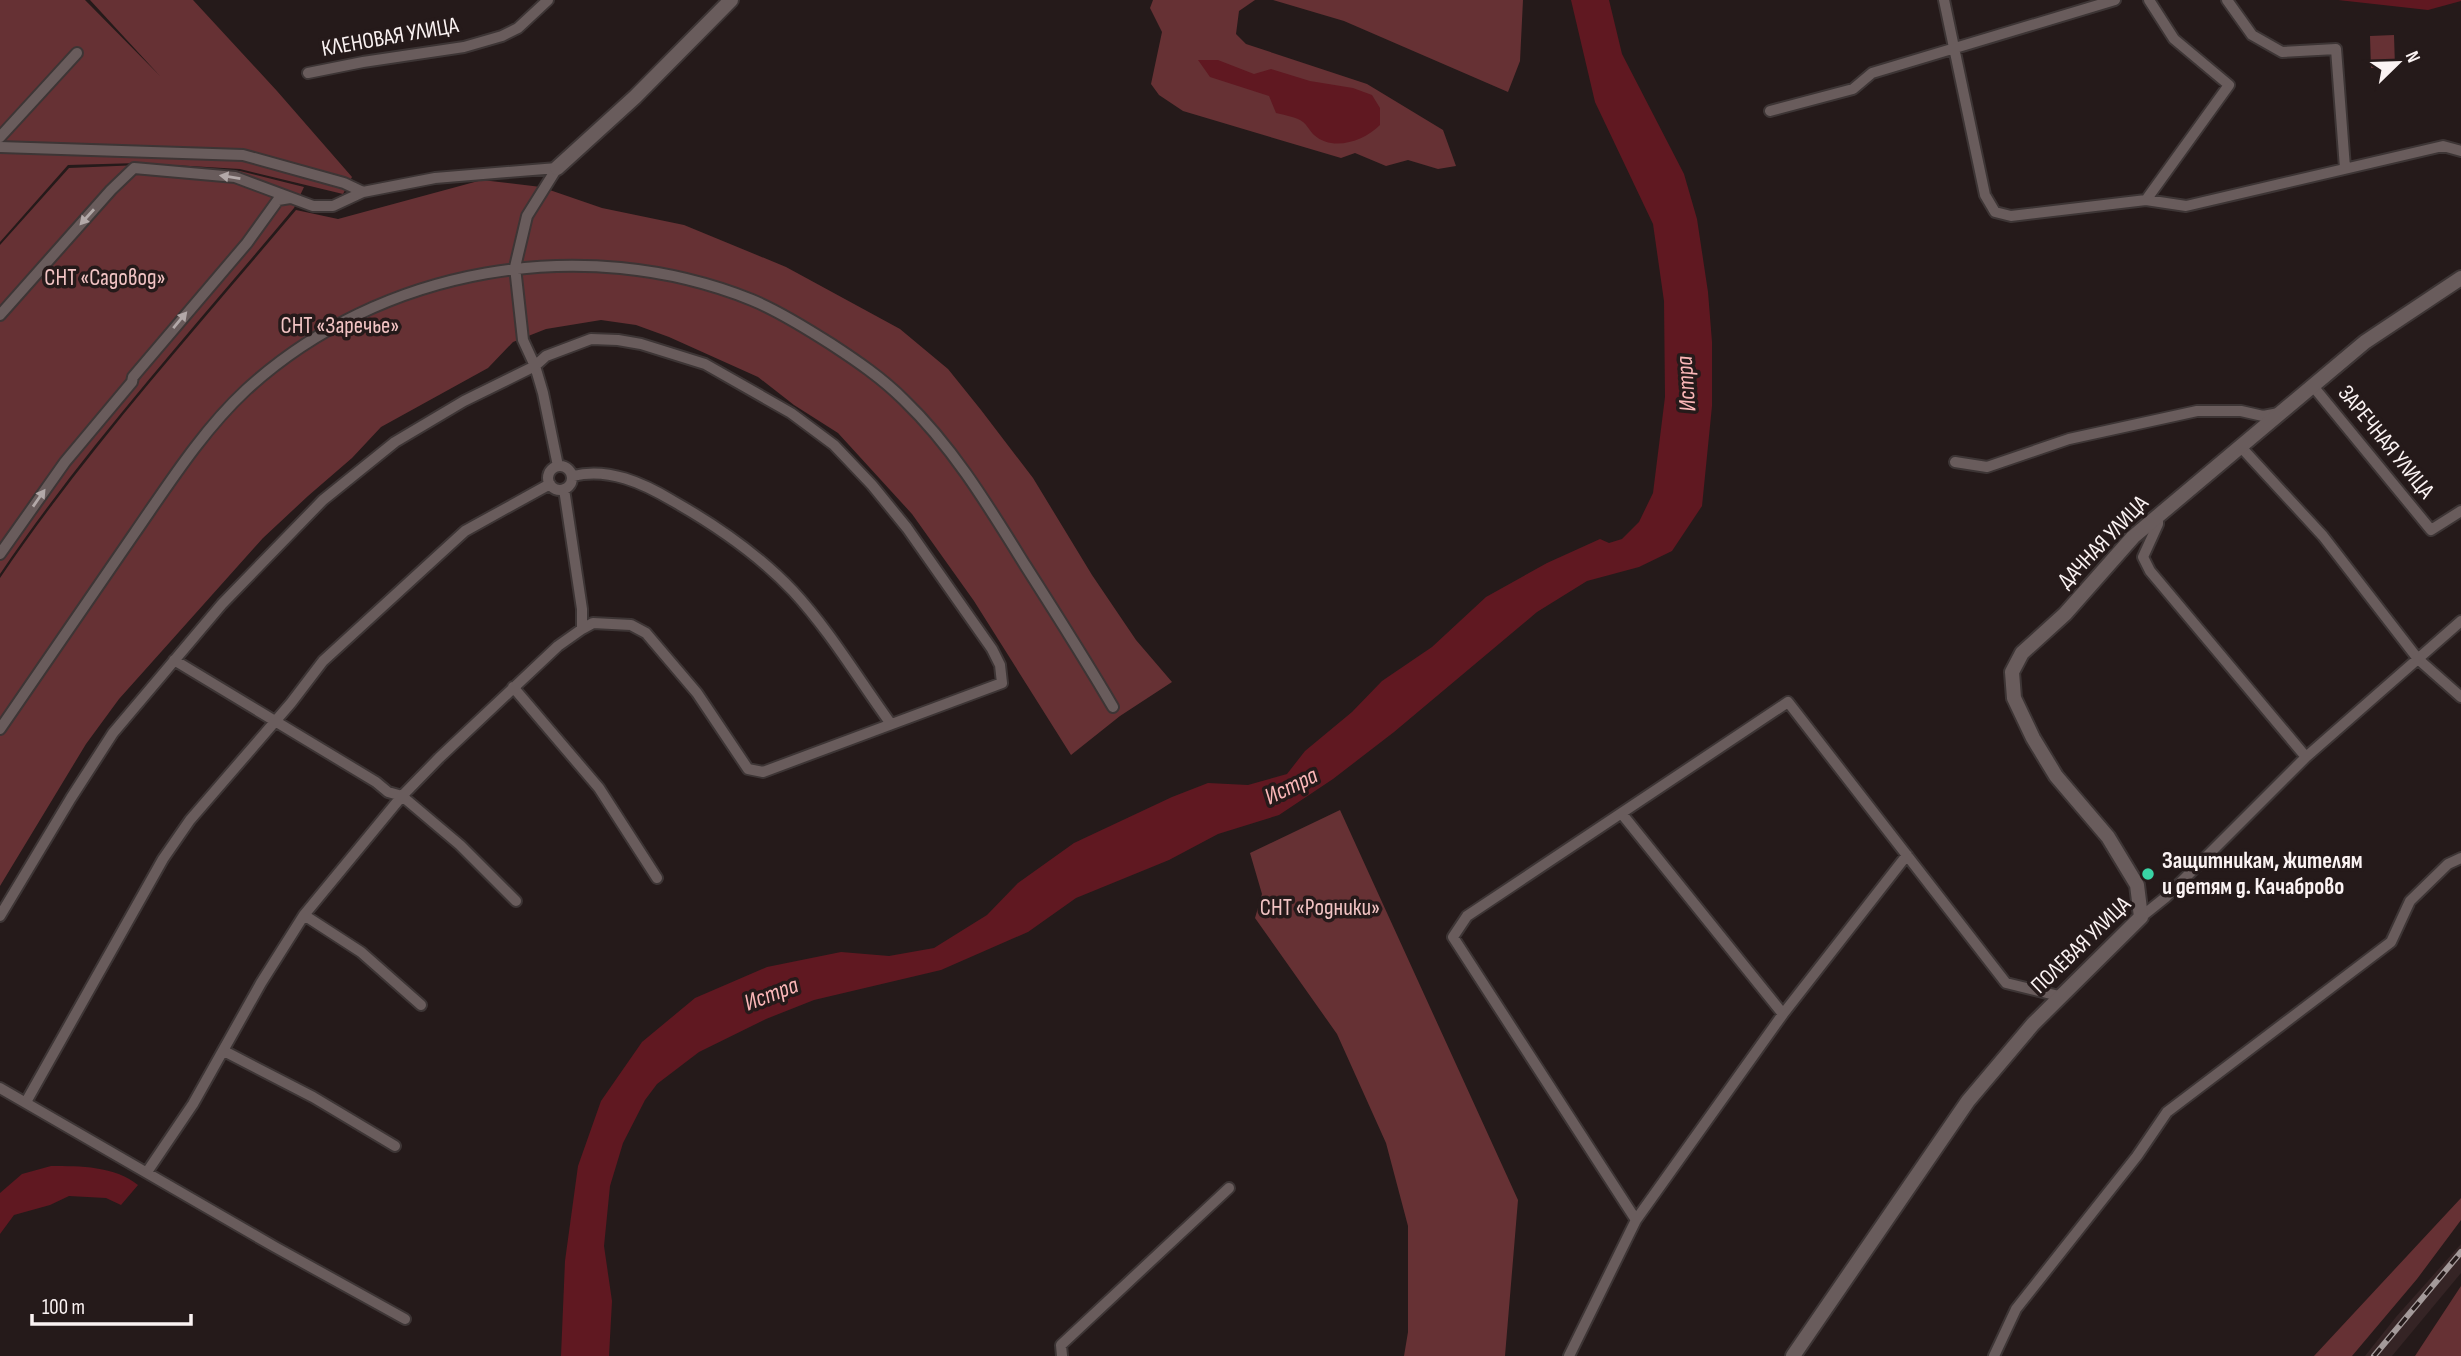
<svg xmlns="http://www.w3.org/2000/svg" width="2461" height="1356" font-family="'Sofia Sans Condensed',sans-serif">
	<rect width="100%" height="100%" fill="#251a1a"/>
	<!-- built -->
	<path fill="#352425" d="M2461 1244V1273L2392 1356H2365L2396 1317Z"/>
	<!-- green -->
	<path fill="#663134" d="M0 0H85L160 76 90 0H193L277 91 352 177 343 194 240 169 139 163 68 165 0 242Z
		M1153 0H1255L1239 11 1236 34 1246 44 1367 84 1443 130 1456 166 1438 169 1408 160 1386 166 1355 153 1341 158 1183 111 1159 95 1151 84 1162 32 1150 8Z
		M1273 0H1523L1520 61 1508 92 1344 21Z
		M2394 35 2395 67 2371 68 2370 36Z
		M140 165 240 171 304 187 294 208C194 328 87 445 0 574V245L69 168Z
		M482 180 541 187 602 208 684 225 786 267 900 329 948 369 981 410 1033 478 1092 575 1136 640 1172 682 1120 716 1071 755 974 601 912 514 838 433 794 405 758 377 669 337 636 325 601 320 546 329 513 342 488 368 381 427 352 458 308 496 263 538 119 699 86 744 0 886V578C88 448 195 330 296 210L338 219Z
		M1340 810 1518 1200 1505 1356H1404L1408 1332V1226L1386 1143 1337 1034 1255 918 1262 894 1250 853Z
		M2461 1198V1220L2417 1279 2352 1356H2314Z
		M2461 1286V1356H2415Z"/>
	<!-- water -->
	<path fill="#601821" d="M1571 0H1609L1622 54 1684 174 1697 219 1708 292 1712 342V406L1702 506 1672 551 1639 567 1587 581 1537 612 1394 732 1333 779 1279 815 1218 834 1169 860 1076 898 1028 932 941 970 814 1000 766 1019 699 1052 657 1084 645 1100 623 1143 610 1186 604 1246 612 1301 609 1356H561L565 1261 578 1166 601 1101 642 1042 695 998 767 967 841 952 889 956 934 948 987 915 1018 883 1074 843 1172 797 1208 783 1248 785 1287 774 1305 751 1352 712 1382 681 1432 647 1486 597 1547 563 1600 539 1609 543 1622 539 1639 522 1653 493 1665 397 1664 301 1653 224 1595 102Z
		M2338 0H2461V1L2428 10Z
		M1198 60H1218L1254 74 1271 69 1310 81 1353 88 1372 95 1380 108V125C1364 141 1333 152 1314 135 1310 131 1307 125 1303 122 1297 117 1284 115 1276 113L1269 96 1210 77Z
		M51 1166C80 1166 115 1166 138 1185L121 1205 106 1198 69 1196 50 1205 14 1215 0 1234V1193L22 1174Z"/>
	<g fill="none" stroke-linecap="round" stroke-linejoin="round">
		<defs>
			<path id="minor" d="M1944 0 1985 195 1995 212 2011 216 2146 200
				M2149 0 2174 39 2229 85 2146 200 2186 206 2443 146 2461 151
				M2227 0 2252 35 2282 52 2336 49 2345 168
				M308 73 363 62 464 47 502 36 518 28 548 0
				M1770 111 1853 89 1872 73 2115 0
				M0 137 77 53
				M0 147 243 155 344 183 363 192
				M557 168 527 216 515 267 523 340 535 366 543 393 558 466
				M0 315 111 190 134 168 235 177 313 206H333L363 192 435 178 557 168
				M2312 385 2431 530 2461 511
				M2240 446 2323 536 2418 659 2461 697
				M1955 462 1987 467 2069 439 2197 411H2241L2263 416 2279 413
				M548 478a12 12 0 1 1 24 0a12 12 0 1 1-24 0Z
				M573 476C608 467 643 483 673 501 717 526 758 554 793 591 830 631 859 680 891 724
				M564 489 582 609V629
				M2158 515V524L2143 557 2150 571 2306 757
				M0 554 65 462 132 382 133 377 247 243 278 200 290 198
				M174 660 376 782 388 792 402 796 460 845 516 901
				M513 687 599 788 657 878
				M0 729C45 664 89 599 134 534 168 485 202 431 246 390 380 267 583 232 752 300 779 311 806 328 831 344 857 361 882 378 904 400 953 447 989 507 1025 565 1055 612 1085 659 1113 707
				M1622 814 1783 1014
				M304 915 361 952 421 1005
				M0 916 71 798 113 733 222 604 323 500 395 442 464 401 535 366 546 356 591 339 618 340 641 344 705 364 791 413 834 445 872 485 907 528 992 649 1000 665 1002 683 763 772 748 769 697 693 646 633 631 625 593 623 582 629 558 646 439 758 402 796 304 915 261 983 193 1104 147 1172
				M2141 917 2166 897 2306 757 2461 621
				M224 1051 313 1097 395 1146
				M0 1088 275 1247 405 1319
				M26 1102 163 859 190 820 291 703 323 661 465 531 550 484
				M1636 1220 1453 937 1467 916 1788 702 2006 983 2059 996
				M1062 1356 1061 1345 1229 1188
				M1569 1356 1636 1220 1783 1014 1907 855
				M1994 1356 2016 1309 2137 1156 2167 1112 2391 942 2410 901 2448 864 2461 858"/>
			<path id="tertiary" d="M557 168 635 97 731 0
				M1793 1356 1968 1101 2033 1024 2141 917 2137 885 2108 837 2056 776 2033 738 2014 698 2012 672 2022 653 2065 614 2133 537 2365 342 2461 278"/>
		</defs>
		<!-- minor casing -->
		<use href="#minor" stroke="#3d3535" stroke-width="14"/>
		<!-- tertiary casing -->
		<use href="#tertiary" stroke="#3d3535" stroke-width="18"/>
		<!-- minor -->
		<use href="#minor" stroke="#695c5c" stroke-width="10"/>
		<!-- tertiary -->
		<use href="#tertiary" stroke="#695c5c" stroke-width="14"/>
		<defs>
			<path id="rail" d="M2374 1356 2461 1252"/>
		</defs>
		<!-- rail casing -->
		<use href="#rail" stroke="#a49a9a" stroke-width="6"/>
		<!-- rail -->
		<use href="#rail" stroke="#251a1a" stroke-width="3.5" stroke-dasharray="10" stroke-linecap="butt"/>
	</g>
	<!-- one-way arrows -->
	<defs><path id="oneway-solid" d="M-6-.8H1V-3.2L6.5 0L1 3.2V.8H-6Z" transform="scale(1.75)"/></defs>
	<g fill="#b2a8a8">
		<use href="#oneway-solid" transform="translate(230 177) rotate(-171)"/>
		<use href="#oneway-solid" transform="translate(87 217) rotate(132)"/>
		<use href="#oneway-solid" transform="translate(180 320) rotate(-50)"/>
		<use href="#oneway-solid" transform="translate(39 498) rotate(-55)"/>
	</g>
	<!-- markers -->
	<circle fill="#39d4a5" stroke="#251a1a" stroke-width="2.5" cx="2148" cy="874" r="7"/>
	<g text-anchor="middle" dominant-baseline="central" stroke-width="7" stroke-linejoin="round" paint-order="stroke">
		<!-- street labels -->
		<g font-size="23" fill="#fbf3f3" stroke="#251a1a">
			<text transform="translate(390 37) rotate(-10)">КЛЕНОВАЯ УЛИЦА</text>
			<text transform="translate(2386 442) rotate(51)">ЗАРЕЧНАЯ УЛИЦА</text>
			<text transform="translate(2103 542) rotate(-46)">ДАЧНАЯ УЛИЦА</text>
			<text transform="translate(2081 945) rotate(-44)">ПОЛЕВАЯ УЛИЦА</text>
		</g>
		<!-- park labels -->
		<g font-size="23" fill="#f2c4c4" stroke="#251a1a">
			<text x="105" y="278">СНТ «Садовод»</text>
			<text x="340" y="326">СНТ «Заречье»</text>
			<text x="1320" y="908">СНТ «Родники»</text>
		</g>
		<!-- poi labels -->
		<g font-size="23" font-weight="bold" fill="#fbf3f3" stroke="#251a1a" text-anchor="start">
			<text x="2162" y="861">Защитникам, жителям<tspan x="2162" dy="26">и детям д. Качаброво</tspan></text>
		</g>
		<!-- water labels -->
		<g font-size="24" font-style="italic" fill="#fbb7b8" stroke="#251a1a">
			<text transform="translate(1686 384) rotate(-94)">Истра</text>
			<text transform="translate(1291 786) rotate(-26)">Истра</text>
			<text transform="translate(771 994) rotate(-21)">Истра</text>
		</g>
	</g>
	<!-- north arrow -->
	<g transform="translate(2398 63) rotate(67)" stroke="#251a1a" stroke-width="5" paint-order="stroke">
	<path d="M0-5L12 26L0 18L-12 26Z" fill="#fbf3f3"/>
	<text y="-10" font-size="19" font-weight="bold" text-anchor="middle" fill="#fbf3f3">N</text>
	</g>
	<!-- scale -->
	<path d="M32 1314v10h159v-10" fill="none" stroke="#fbf3f3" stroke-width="3.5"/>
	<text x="42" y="1314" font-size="21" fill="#fbf3f3" stroke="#251a1a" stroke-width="5" paint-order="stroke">100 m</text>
</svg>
